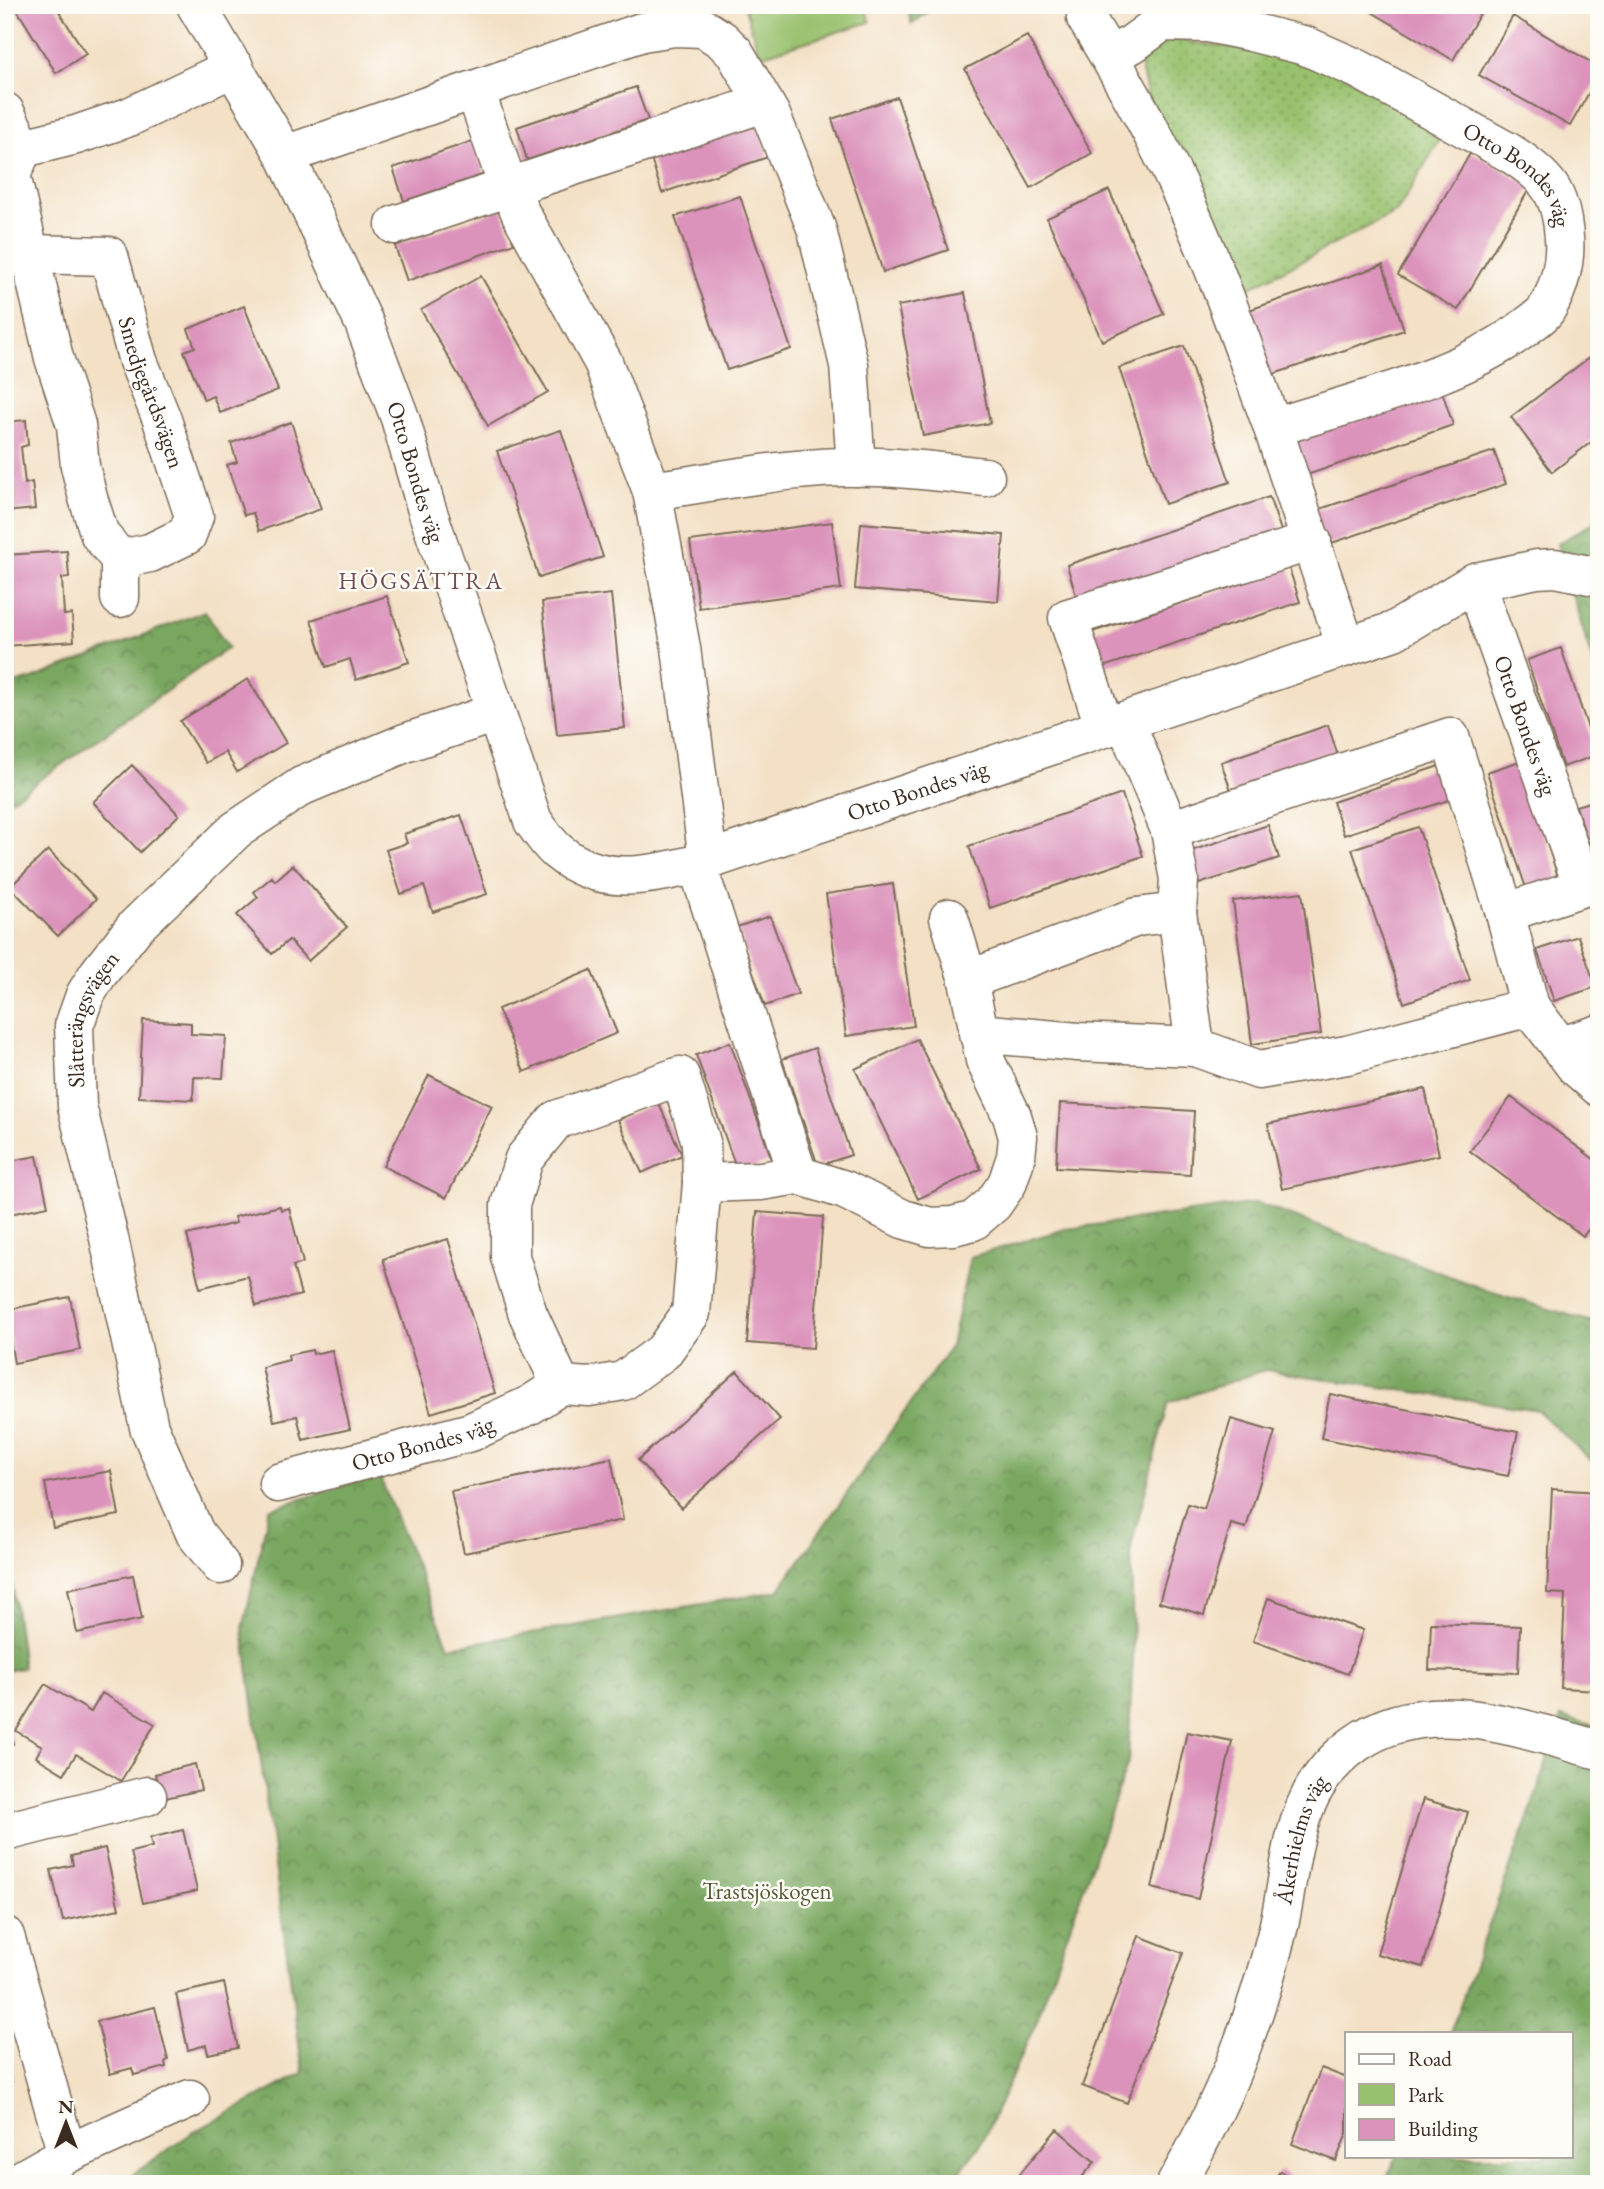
<svg xmlns="http://www.w3.org/2000/svg" width="1604" height="2189" font-family="'EB Garamond',serif">
	<defs>
		<pattern id="green-dots" width="8" height="8" patternUnits="userSpaceOnUse" patternTransform="scale(1.75)"><rect width="8" height="8" fill="#98c16d"/><path d="M2 2h.1M6 6h.1" fill="none" stroke="#7d9d59" stroke-width="1.8" stroke-linecap="round"/></pattern>
		<pattern id="forest-crowns" width="20" height="18" patternUnits="userSpaceOnUse" patternTransform="scale(1.75)"><rect width="20" height="18" fill="#7aa760"/><path d="M2 6a3 3 0 1 1 6 0M12 15a3 3 0 1 1 6 0" fill="none" stroke="#65884f"/></pattern>
	</defs>
	<rect width="100%" height="100%" fill="#fdfcf7"/>
	<filter id="ink" filterUnits="userSpaceOnUse"><feTurbulence type="fractalNoise" baseFrequency=".0143" numOctaves="2"/><feDisplacementMap in="SourceGraphic" scale="14" xChannelSelector="R" yChannelSelector="G"/><feConvolveMatrix kernelMatrix="1 2 1 2 8 2 1 2 1" color-interpolation-filters="sRGB"/></filter>
	<filter id="wash" filterUnits="userSpaceOnUse"><feTurbulence type="fractalNoise" baseFrequency=".00686" numOctaves="4" result="noise"/><feDisplacementMap in="SourceGraphic" scale="28" xChannelSelector="R" yChannelSelector="G"/><feGaussianBlur stdDeviation="1.57" result="paint"/><feColorMatrix in="noise" values="0 0 0 0 0 0 0 0 0 0 0 0 0 0 0 0 0 1.4 0 .05"/><feComposite in="paint" operator="in"/></filter>
	<g filter="url(#wash)">
		<rect width="100%" height="100%" fill="#f3e0c5"/>
		<!-- green -->
		<path fill="url(#green-dots)" stroke="#6a7646" stroke-width="2" d="M1168 39 1272 53 1330 68 1445 131 1397 212 1237 294 1148 97 1140 64Z"/>
		<!-- forest -->
		<path fill="url(#forest-crowns)" stroke="#5a683f" stroke-width="2" d="M906 5H937L912 24Z
			M1599 519V683L1557 544Z
			M205 611 228 648 5 804V686L32 679Z
			M1257 1203 1486 1290 1599 1324V1468L1537 1410 1265 1370 1168 1403 1131 1547 1133 1656 1128 1762 1036 2023 981 2144 950 2184H119L192 2133 303 2073 243 1629 269 1509 379 1475 449 1647 778 1591 951 1346 970 1257 1065 1229Z
			M5 1528 23 1668 5 1671Z
			M1561 1717 1599 1727V2184H1384L1397 2156H1571V2033H1450L1530 1812Z"/>
		<!-- pitch -->
		<path fill="#98c16d" stroke="#6a7646" stroke-width="2" d="M744 5H865L870 22 760 56Z"/>
		<g id="blocks">
			<!-- building -->
			<path fill="#db92bb" d="M14 5H55L86 54 56 73Z
				M1360 5H1485L1453 60Z
				M1513 16 1599 67V75L1570 126 1479 75Z
				M1027 36 1092 153 1031 188 965 69Z
				M636 87 648 120 527 160 517 127Z
				M897 97 948 250 883 272 832 119Z
				M757 123 768 157 662 193 651 159Z
				M473 141 485 174 404 201 393 168Z
				M1471 152 1531 186 1458 310 1398 275Z
				M1109 190 1164 314 1102 341 1047 218Z
				M740 196 791 349 727 370 675 217Z
				M502 209 514 243 407 281 395 246Z
				M1383 265 1404 330 1268 376 1246 311Z
				M481 276 548 392 488 426 421 310Z
				M965 293 990 423 923 436 898 306Z
				M244 306 278 390 220 413 213 396 204 400 184 351 195 347 188 329Z
				M1184 346 1230 482 1165 504 1119 368Z
				M1599 350V436L1552 472 1511 417Z
				M1442 391 1453 425 1304 476 1292 442Z
				M26 420 28 445 21 447 25 484 32 482 35 509 5 512V422Z
				M291 422 321 509 259 531 253 513 244 515 227 465 237 462 231 443Z
				M561 430 603 557 539 578 497 451Z
				M1494 451 1506 484 1326 545 1314 511Z
				M1269 497 1282 533 1077 599 1067 565Z
				M832 522 841 589 699 608 690 541Z
				M861 523 1004 535 998 601 855 589Z
				M67 551 69 577 62 578 64 615 72 614 74 641 5 646V555Z
				M1289 568 1300 602 1100 668 1089 633Z
				M611 594 625 728 557 735 542 602Z
				M387 596 409 662 356 680 350 659 326 667 311 620Z
				M1561 648 1597 755 1563 767 1527 660Z
				M248 679 286 743 237 772 225 752 206 763 180 721Z
				M1328 725 1339 759 1233 796 1221 762Z
				M1520 761 1559 880 1527 891 1487 772Z
				M132 765 179 815 140 852 93 802Z
				M1439 766 1452 799 1344 835 1333 802Z
				M1122 794 1143 856 990 908 969 846Z
				M1599 799V872H1598L1576 806Z
				M461 815 487 894 433 912 424 886 401 894 386 850 407 843 404 834Z
				M1268 825 1279 858 1199 884 1188 852Z
				M1418 827 1470 980 1404 1003 1352 849Z
				M48 850 96 899 58 936 10 887Z
				M293 865 347 927 308 961 289 940 272 954 237 915 258 897 254 892 272 877 275 881Z
				M893 884 914 1026 846 1036 826 894Z
				M1302 892 1321 1034 1252 1044 1233 901Z
				M770 916 798 994 765 1006 737 927Z
				M1578 936 1596 987 1554 1001 1537 950Z
				M591 970 617 1033 524 1072 498 1009Z
				M143 1020 191 1023V1034L226 1036 223 1078 194 1077 193 1100 139 1097Z
				M917 1039 981 1169 918 1199 855 1069Z
				M730 1042 772 1160 738 1173 696 1055Z
				M815 1048 851 1155 818 1166 782 1059Z
				M429 1075 492 1106 446 1198 383 1166Z
				M1425 1089 1439 1155 1282 1189 1268 1124Z
				M1511 1097 1599 1163V1216L1583 1236 1470 1151Z
				M658 1102 682 1155 642 1173 618 1120Z
				M1060 1103 1194 1111 1190 1175 1056 1167Z
				M37 1156 48 1206 5 1215V1162Z
				M280 1206 281 1210 289 1208 303 1263 293 1266 301 1295 256 1306 248 1276 200 1288 187 1235 236 1223 234 1217Z
				M757 1212 823 1217 813 1348 747 1343Z
				M448 1239 495 1393 431 1413 383 1259Z
				M70 1297 80 1350 14 1363 5 1310Z
				M312 1350 313 1354 332 1350 350 1429 303 1440 297 1416 274 1421 262 1367 289 1360 288 1355Z
				M737 1371 780 1419 681 1508 638 1460Z
				M1330 1394 1518 1432 1508 1476 1321 1438Z
				M1231 1419 1275 1432 1246 1528 1231 1524 1204 1615 1159 1602 1188 1504 1204 1509Z
				M611 1458 623 1520 464 1553 451 1491Z
				M111 1471 119 1515 53 1528 45 1483Z
				M1552 1489 1599 1492 1594 1588H1599V1690L1561 1688 1565 1594 1547 1593Z
				M133 1575 142 1619 77 1633 68 1589Z
				M1268 1598 1363 1630 1348 1674 1253 1641Z
				M1431 1623 1520 1626 1518 1673 1429 1670Z
				M45 1684 91 1712 102 1693 155 1724 121 1781 76 1754 64 1774 36 1757 42 1746 16 1731Z
				M5 1715H7L13 1744 5 1745Z
				M1187 1732 1232 1741 1198 1899 1152 1888Z
				M195 1764 201 1790 161 1799 155 1774Z
				M1423 1799 1468 1812 1423 1967 1377 1954Z
				M183 1830 197 1891 143 1903 131 1852 152 1847 150 1838Z
				M105 1848 119 1909 63 1921 51 1870 73 1865 71 1856Z
				M1139 1936 1183 1953 1127 2103 1082 2086Z
				M224 1983 238 2048 208 2054 206 2045 188 2050 176 1994Z
				M155 2007 168 2060 165 2062 166 2067 134 2075 132 2068 110 2074 97 2021Z
				M5 2059 12 2082 5 2083Z
				M1321 2068 1347 2078V2133L1336 2161 1292 2144Z
				M1057 2129 1095 2162 1076 2184H1011Z
				M1280 2171 1301 2184H1272Z"/>
		</g>
	</g>
	<g filter="url(#ink)">
		<use href="#blocks" fill-opacity="0" stroke="#7b6a58" stroke-width="2"/>
		<g fill="none" stroke-linecap="round" stroke-linejoin="round">
			<defs>
				<g id="minor">
					<path id="s1" d="M196 5 285 155 364 323 400 418 426 507 533 821C540 831 548 843 557 851 600 887 647 876 697 864L1394 631 1475 582 1537 569 1555 568 1599 577"/>
					<path d="M1086 18C1124 80 1160 143 1189 210 1221 281 1246 355 1273 428"/>
					<path id="s2" d="M1109 56 1132 44 1162 22 1207 23 1251 32 1306 46 1358 69 1510 153C1548 177 1561 193 1564 238 1566 262 1559 289 1546 310 1541 317 1532 322 1526 327 1460 378 1352 402 1273 428L1346 647"/>
					<path d="M475 90 505 178 521 214 603 362 652 491 681 648 708 860"/>
					<path d="M5 112 23 148"/>
					<path d="M23 148 11 175 54 358 76 425 80 466 88 498 100 535 120 559V598"/>
					<path d="M23 148 76 135 129 117 234 67"/>
					<path d="M285 155 642 32 675 27 703 28 722 40 735 53 771 115 817 230 849 365 856 467"/>
					<path d="M395 225 764 103"/>
					<path id="s3" d="M30 254 109 256 138 361 161 417 194 516 187 535 150 553 120 559"/>
					<path d="M652 491C726 480 802 464 877 467 913 468 949 473 985 477"/>
					<path id="s4" d="M1475 582 1583 887 1505 913"/>
					<path d="M1105 728 1068 618 1312 541"/>
					<path d="M1170 830 1450 737 1505 913 1530 1007 1347 1055 1259 1070 1195 1047"/>
					<path d="M697 864 798 1175"/>
					<path d="M968 980 1137 917 1177 912 1179 879 1170 830 1125 721"/>
					<path d="M1530 1007 1576 1067 1599 1087"/>
					<path d="M978 1033 1078 1042 1195 1047 1177 912"/>
					<path d="M1561 1049 1574 1042 1599 1034"/>
					<path d="M561 1385 528 1314 510 1257V1205L524 1159 556 1120 680 1076 701 1142 702 1183 761 1181 798 1175 845 1190 903 1219 930 1227 953 1226 973 1221 993 1204 1007 1184 1016 1157 1018 1137 1012 1116 985 1060 968 980 949 918"/>
					<path id="s5" d="M278 1483 471 1432 530 1405 561 1385 589 1387 623 1381 663 1352 691 1313 702 1183"/>
					<path id="s6" d="M220 1565 195 1533 149 1427 109 1238 77 1106 74 1026 85 995 98 974 135 927 236 830 302 786 405 743 495 713"/>
					<path d="M5 1832 147 1796"/>
					<path d="M5 1936 67 2154 14 2184"/>
					<path d="M67 2154 190 2099"/>
					<path id="s7" d="M1176 2184C1224 2102 1255 2021 1278 1929 1288 1888 1289 1845 1306 1805 1316 1781 1333 1760 1355 1744 1428 1692 1520 1729 1599 1750"/>
				</g>
			</defs>
			<!-- minor casing -->
			<use href="#minor" stroke="#7b6a58" stroke-width="41"/>
			<!-- minor -->
			<use href="#minor" stroke="#fff" stroke-width="38"/>
		</g>
	</g>
	<g text-anchor="middle" dominant-baseline="central" stroke-width="5" stroke-linejoin="round" paint-order="stroke">
		<!-- street labels -->
		<g font-size="23" fill="#3b2a1e" stroke="#fdfcf7">
			<text stroke="none"><textPath href="#s2" startOffset="462">Otto Bondes väg</textPath></text>
			<text stroke="none"><textPath href="#s3" startOffset="222">Smedjegårdsvägen</textPath></text>
			<text stroke="none"><textPath href="#s1" startOffset="518">Otto Bondes väg</textPath></text>
			<text stroke="none"><textPath href="#s4" startOffset="152">Otto Bondes väg</textPath></text>
			<text stroke="none"><textPath href="#s1" startOffset="1304">Otto Bondes väg</textPath></text>
			<text stroke="none"><textPath href="#s6" startOffset="576">Slåtterängsvägen</textPath></text>
			<text stroke="none"><textPath href="#s5" startOffset="150">Otto Bondes väg</textPath></text>
			<text stroke="none"><textPath href="#s7" startOffset="368">Åkerhielms väg</textPath></text>
		</g>
		<!-- park labels -->
		<g font-size="23" fill="#575736" stroke="#fdfcf7">
			<text x="767" y="1891">Trastsjöskogen</text>
		</g>
		<!-- neighbourhood labels -->
		<g font-size="24" letter-spacing="2" fill="#734e55" stroke="#fdfcf7">
			<text x="421" y="580">HÖGSÄTTRA</text>
		</g>
	</g>
	<!-- margin -->
	<rect width="1604" height="2189" fill="none" stroke="#fdfcf7" stroke-width="28"/>
	<!-- legend -->
	<rect x="1345" y="2032" width="228" height="126" fill="#fdfcf7" stroke="#afa8a0" stroke-width="2"/>
	<rect x="1359" y="2054" width="35" height="10" fill="#ffffff" stroke="#afa8a0" stroke-width="2"/>
	<text x="1408" y="2066" font-size="21" fill="#3b2a1e">Road</text>
	<rect x="1359" y="2084" width="35" height="21" fill="#98c16d" stroke="#afa8a0" stroke-width="2"/>
	<text x="1408" y="2102" font-size="21" fill="#3b2a1e">Park</text>
	<rect x="1359" y="2119" width="35" height="21" fill="#db92bb" stroke="#afa8a0" stroke-width="2"/>
	<text x="1408" y="2136" font-size="21" fill="#3b2a1e">Building</text>
	<!-- north arrow -->
	<g transform="translate(66 2123)" stroke="#fdfcf7" stroke-width="5" paint-order="stroke">
	<path d="M0-5L12 26L0 18L-12 26Z" fill="#3b2a1e"/>
	<text y="-10" font-size="19" font-weight="bold" text-anchor="middle" fill="#3b2a1e">N</text>
	</g>
</svg>
